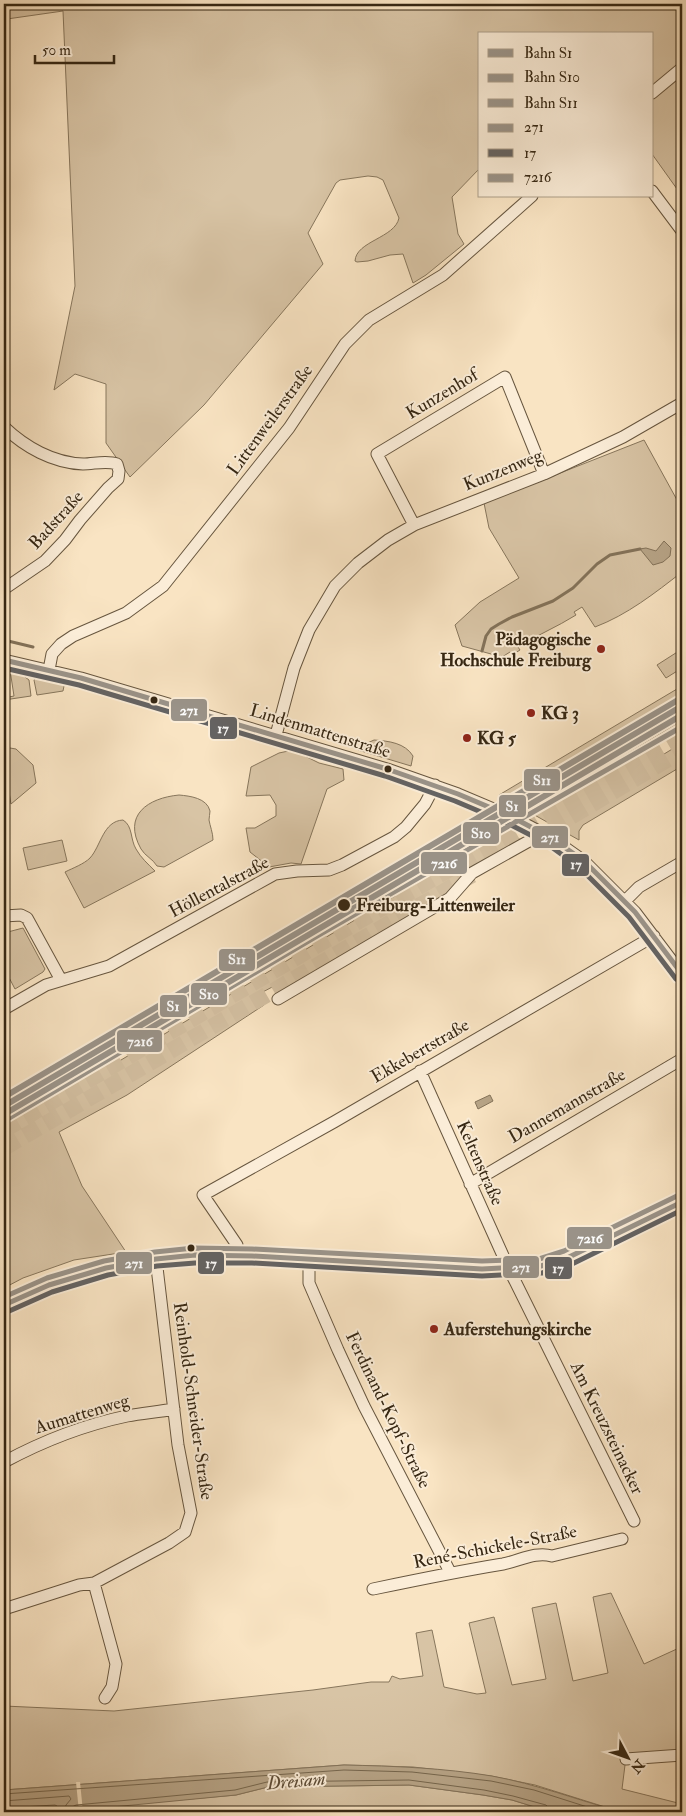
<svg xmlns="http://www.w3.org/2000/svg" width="686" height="1816" font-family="'IM FELL Double Pica',serif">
	<rect width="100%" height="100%" fill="#f9e4c3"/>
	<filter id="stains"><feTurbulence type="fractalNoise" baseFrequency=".004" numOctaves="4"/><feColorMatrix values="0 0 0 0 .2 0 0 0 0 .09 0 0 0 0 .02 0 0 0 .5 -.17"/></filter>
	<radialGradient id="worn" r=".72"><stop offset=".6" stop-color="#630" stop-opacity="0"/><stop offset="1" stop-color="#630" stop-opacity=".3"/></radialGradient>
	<!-- green -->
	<path fill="#d8c4a5" stroke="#87765c" d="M4 4H682V196L652 154V34H480V168L452 197 458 234 464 244 426 275 413 283 403 254 390 255 368 261 357 262 355 261C356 241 395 238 399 218L383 180 377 177 368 176 340 180 336 183 308 233 323 264 204 405 130 477 106 443V384L75 374 54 390 75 286 63 11 7 19 4 17Z
		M644 440 682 509V572C655 593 627 615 595 627L582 607 574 612 576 615C557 627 537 635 518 647L520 650 512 655 510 652 502 657 462 646 455 625 480 602 519 578 489 528 484 503Z
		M682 649V668L666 678 657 665Z
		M10 670 25 672V677L29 680 31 696 4 700V698L14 696Z
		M38 675 65 681 63 691 37 695 34 680Z
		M682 686V698L508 801 499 795Z
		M682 720V725L648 745 656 759 682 743V766L583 825 579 831V840L531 813Z
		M374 740C389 741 405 743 413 756L411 766 358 750 361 746Z
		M4 747 16 749 33 765 36 783 11 804 4 762Z
		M293 750 319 763 343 769 344 780 327 789 301 864 291 863 269 867 250 852 246 828H255L276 816V805L270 795 246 796 251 767 279 753Z
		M179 795C190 796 207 798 210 811 210 814 209 817 209 820 210 826 213 833 213 840L164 867 157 866C153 859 145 856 141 849 122 815 148 798 179 795Z
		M123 820C133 826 130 839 136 849 141 858 148 864 155 871L84 908 65 872C73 868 84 864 90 858 101 846 103 821 123 820Z
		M509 833 521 840 446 895 285 991 276 985 259 994 264 1005 127 1095 59 1132 82 1186 126 1252 74 1260 23 1278 4 1288V1121L100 1065 116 1063 460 857Z
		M62 840 67 861 28 870 23 848Z
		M23 928 45 969 43 972 15 989 4 968V933Z
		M611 1593 644 1664 679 1648 682 1655V1752L626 1757 622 1789 682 1804V1812H621L535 1785 491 1776 413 1767 344 1765 4 1790V1706L114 1711 313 1690 371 1682H389L392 1676 400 1679 423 1676 416 1633 432 1630 444 1687 477 1694 486 1693 469 1623 494 1617 512 1685 546 1679 532 1608 556 1603 573 1681 608 1673 593 1597Z
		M409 1785 483 1795 512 1800 551 1812H40L236 1795 268 1787Z"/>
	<!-- water -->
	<path fill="#b7a487" stroke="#837259" d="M664 541 671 548 670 556 663 562 653 565 640 549 646 548 656 551Z
		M490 1095 493 1101 478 1109 475 1102Z
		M344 1765C394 1766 444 1768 492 1776 536 1784 578 1800 621 1812H551L512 1800 483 1795 409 1785 268 1787 236 1795 92 1809 40 1812H4V1790Z"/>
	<!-- pier -->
	<path fill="#f9e4c3" d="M76 1782H80L83 1812H79Z"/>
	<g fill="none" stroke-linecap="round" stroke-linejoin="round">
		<!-- shore -->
		<path stroke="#76664d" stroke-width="1" d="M4 1794 344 1770 412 1772 491 1781 534 1790 603 1812
			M4 1801 69 1796 71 1799 66 1805 64 1812
			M4 1808 55 1805 57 1806V1812
			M71 1812 72 1807 76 1805 235 1790 267 1782 409 1780 484 1790 513 1796 546 1805 549 1808V1812"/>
		<!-- stream -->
		<path stroke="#837259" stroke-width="3" d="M4 640 33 647
			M482 651 486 636 491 629 499 624 512 617 553 601 573 588 597 564 610 555 640 549"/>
		<!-- highway-tunnel -->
		<path stroke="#d2bea0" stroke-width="16" stroke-dasharray="16 8" stroke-linecap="butt" d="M530 841 682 751
			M4 1130 321 943 682 736
			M4 1148 472 875"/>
		<defs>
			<path id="minor" d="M652 93 682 68
				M652 191 682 231
				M4 427C25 447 53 463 83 464 94 464 106 460 117 464L119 471 118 479 108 488 80 520 65 540 45 561 4 589
				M414 525 377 454 505 377 544 474
				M4 660 81 678 387 769 458 794 510 816 550 837 584 861 635 912 682 974
				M49 670 52 654 61 644 73 636 126 613 163 586 289 428 345 344 369 320 443 275 532 196
				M276 735 294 668 309 630 335 586 358 563 388 540 414 525 544 474 591 452 623 437 682 403
				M625 901 639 887 682 862
				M4 916 21 915 27 918 61 980
				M278 999 450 898 472 873 529 841 544 834
				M4 1009 46 985 109 966 275 874 297 871 329 870 342 865 394 837 406 827 425 804 435 785
				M420 1071 509 1269 634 1521
				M470 1184 682 1059
				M237 1255V1245L203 1195 334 1122 654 936
				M309 1259V1283L338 1350 364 1406 450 1572
				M4 1305 49 1285 106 1268 156 1259 195 1255 252 1256 482 1269 524 1268 541 1266 567 1258 593 1246 682 1202
				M4 1462C43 1441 84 1425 127 1416 143 1413 158 1412 174 1409
				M94 1583 116 1664 112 1687 105 1698
				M373 1589C416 1580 460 1571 503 1564 519 1561 536 1551 552 1556L622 1539
				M4 1609 79 1585 94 1583 169 1543 185 1532 191 1513 178 1445 156 1259
				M626 1759 682 1755"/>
		</defs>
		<!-- minor casing -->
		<use href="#minor" stroke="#67563f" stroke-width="13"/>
		<!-- minor -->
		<use href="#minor" stroke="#fbedd8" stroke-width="11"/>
		<defs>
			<path id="bus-1" d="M4 660 81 678 387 769 458 794 510 816 550 837 584 861 635 912 682 974
				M4 1305 49 1285 106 1268 156 1259 195 1255 252 1256 482 1269 541 1266 567 1258 682 1202"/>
			<path id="bus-2" d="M4 668 79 685 385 776 455 801 507 823 546 843 579 867 629 917 676 979
				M7 1312 52 1292 108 1275 157 1266 195 1263H252L482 1276 542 1273 570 1265 682 1210"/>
			<path id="bus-3" d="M4 1121 317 936 678 729
				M4 1297 47 1278 104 1261 155 1252 194 1248 252 1249 482 1261 539 1259 564 1251 679 1195"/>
		</defs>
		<!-- bus-1 casing -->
		<use href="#bus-1" stroke="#fbedd8" stroke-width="9"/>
		<!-- bus-2 casing -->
		<use href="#bus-2" stroke="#fbedd8" stroke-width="9"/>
		<!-- bus-3 casing -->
		<use href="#bus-3" stroke="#fbedd8" stroke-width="9"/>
		<!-- bus-1 -->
		<use href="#bus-1" stroke="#9a9389" stroke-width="5"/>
		<!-- bus-2 -->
		<use href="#bus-2" stroke="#646363" stroke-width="5"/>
		<!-- bus-3 -->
		<use href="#bus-3" stroke="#9a9389" stroke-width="5"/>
		<defs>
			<path id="rail-1" d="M4 1106 682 706"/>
			<path id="rail-2" d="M8 1112 682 715"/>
			<path id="rail-3" d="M4 1097 678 700"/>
		</defs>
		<!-- rail-1 casing -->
		<use href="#rail-1" stroke="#fbedd8" stroke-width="10"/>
		<!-- rail-2 casing -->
		<use href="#rail-2" stroke="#fbedd8" stroke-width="10"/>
		<!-- rail-3 casing -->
		<use href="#rail-3" stroke="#fbedd8" stroke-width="10"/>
		<!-- rail-1 -->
		<use href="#rail-1" stroke="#9a9389" stroke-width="6"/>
		<!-- rail-2 -->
		<use href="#rail-2" stroke="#9a9389" stroke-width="6"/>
		<!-- rail-3 -->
		<use href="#rail-3" stroke="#9a9389" stroke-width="6"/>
	</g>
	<!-- markers -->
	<g fill="#8f2418" stroke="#fbedd8" stroke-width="2">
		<circle cx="601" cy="649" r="5"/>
		<circle cx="531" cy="713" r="5"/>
		<circle cx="467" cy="738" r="5"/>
		<circle cx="434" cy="1329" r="5"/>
	</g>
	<g fill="#362713" stroke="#fbedd8" stroke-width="2">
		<circle cx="154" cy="700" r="4.5"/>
		<circle cx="388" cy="769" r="4.5"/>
		<circle cx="344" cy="905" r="7"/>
		<circle cx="191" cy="1248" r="4.5"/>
	</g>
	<g text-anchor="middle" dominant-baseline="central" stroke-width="4" stroke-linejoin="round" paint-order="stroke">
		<!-- street labels -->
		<g font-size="18" fill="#362713" stroke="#fbedd8">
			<text transform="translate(442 394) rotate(-31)">Kunzenhof</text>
			<text transform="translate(270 420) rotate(-54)">Littenweilerstraße</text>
			<text transform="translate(503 470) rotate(-22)">Kunzenweg</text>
			<text transform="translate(56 520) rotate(-48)">Badstraße</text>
			<text transform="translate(320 731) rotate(17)">Lindenmattenstraße</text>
			<text transform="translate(219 887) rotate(-28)">Höllentalstraße</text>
			<text transform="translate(420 1051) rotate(-30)">Ekkebertstraße</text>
			<text transform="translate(567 1106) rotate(-30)">Dannemannstraße</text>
			<text transform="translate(480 1163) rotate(66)">Keltenstraße</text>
			<text transform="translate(193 1401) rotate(82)">Reinhold-Schneider-Straße</text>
			<text transform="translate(388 1410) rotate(64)">Ferdinand-Kopf-Straße</text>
			<text transform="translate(82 1414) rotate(-17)">Aumattenweg</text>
			<text transform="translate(607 1428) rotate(64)">Am Kreuzsteinacker</text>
			<text transform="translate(495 1547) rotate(-11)">René-Schickele-Straße</text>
		</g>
		<!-- poi labels -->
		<g font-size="18" font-weight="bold" fill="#362713" stroke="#fbedd8" text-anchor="start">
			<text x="591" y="639" text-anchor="end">Pädagogische<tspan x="591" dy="21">Hochschule Freiburg</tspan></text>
			<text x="541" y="713">KG 3</text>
			<text x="477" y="738">KG 5</text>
			<text x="444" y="1329">Auferstehungskirche</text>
		</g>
		<!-- stop labels -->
		<g font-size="18" font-weight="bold" fill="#362713" stroke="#fbedd8" text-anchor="start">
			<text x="356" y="905">Freiburg-Littenweiler</text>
		</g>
		<!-- water labels -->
		<g font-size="19" font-style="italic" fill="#5d4c36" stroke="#fbedd8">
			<text transform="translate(296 1781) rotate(-5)">Dreisam</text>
		</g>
	</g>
	<g stroke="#fbedd8" stroke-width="2">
		<rect x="170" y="698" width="38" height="24" rx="5" fill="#9a9389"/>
		<rect x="209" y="716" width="29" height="24" rx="5" fill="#646363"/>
		<rect x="523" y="768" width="38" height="24" rx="5" fill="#9a9389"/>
		<rect x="498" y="794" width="29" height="24" rx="5" fill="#9a9389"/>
		<rect x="462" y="821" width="38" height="24" rx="5" fill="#9a9389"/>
		<rect x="531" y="825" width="38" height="24" rx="5" fill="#9a9389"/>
		<rect x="420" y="851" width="48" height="24" rx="5" fill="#9a9389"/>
		<rect x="561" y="853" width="29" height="24" rx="5" fill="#646363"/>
		<rect x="218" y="948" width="38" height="24" rx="5" fill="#9a9389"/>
		<rect x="190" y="982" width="38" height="24" rx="5" fill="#9a9389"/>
		<rect x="159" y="994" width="29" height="24" rx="5" fill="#9a9389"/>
		<rect x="116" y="1029" width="47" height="24" rx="5" fill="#9a9389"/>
		<rect x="566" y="1226" width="47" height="24" rx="5" fill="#9a9389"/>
		<rect x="115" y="1251" width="38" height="24" rx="5" fill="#9a9389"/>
		<rect x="197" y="1251" width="28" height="24" rx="5" fill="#646363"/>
		<rect x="502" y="1255" width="38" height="24" rx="5" fill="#9a9389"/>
		<rect x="544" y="1256" width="29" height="24" rx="5" fill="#646363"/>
	</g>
	<g font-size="14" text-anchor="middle" font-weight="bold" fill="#fff">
		<text x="189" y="715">271</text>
		<text x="223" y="733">17</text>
		<text x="542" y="785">S11</text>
		<text x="512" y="811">S1</text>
		<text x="481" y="838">S10</text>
		<text x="550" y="842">271</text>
		<text x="444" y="868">7216</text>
		<text x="576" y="869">17</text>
		<text x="237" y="964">S11</text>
		<text x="209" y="999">S10</text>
		<text x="173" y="1011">S1</text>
		<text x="140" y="1046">7216</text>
		<text x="590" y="1243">7216</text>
		<text x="134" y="1268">271</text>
		<text x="211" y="1268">17</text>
		<text x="521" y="1272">271</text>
		<text x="558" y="1273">17</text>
	</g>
	<!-- margin -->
	<rect width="686" height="1816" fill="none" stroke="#f9e4c3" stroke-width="20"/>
	<rect x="5" y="5" width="676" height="1806" fill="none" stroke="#362713" stroke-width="2.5"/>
	<rect x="10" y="10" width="666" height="1796" fill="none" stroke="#362713"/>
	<!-- legend -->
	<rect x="478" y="32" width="175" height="165" fill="#fbedd8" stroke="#ac9e89"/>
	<rect x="488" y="49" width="25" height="8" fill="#9a9389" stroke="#ac9e89"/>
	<text x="524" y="58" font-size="15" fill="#362713">Bahn S1</text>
	<rect x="488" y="74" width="25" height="8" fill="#9a9389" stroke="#ac9e89"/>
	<text x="524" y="82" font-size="15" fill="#362713">Bahn S10</text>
	<rect x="488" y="99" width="25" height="8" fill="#9a9389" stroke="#ac9e89"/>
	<text x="524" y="108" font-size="15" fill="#362713">Bahn S11</text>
	<rect x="488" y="124" width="25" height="8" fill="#9a9389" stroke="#ac9e89"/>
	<text x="524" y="132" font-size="15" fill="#362713">271</text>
	<rect x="488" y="149" width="25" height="8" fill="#646363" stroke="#ac9e89"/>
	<text x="524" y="158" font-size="15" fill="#362713">17</text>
	<rect x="488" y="174" width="25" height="8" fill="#9a9389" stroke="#ac9e89"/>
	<text x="524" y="182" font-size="15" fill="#362713">7216</text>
	<!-- north arrow -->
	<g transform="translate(628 1758) rotate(131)" stroke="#fbedd8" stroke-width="4" paint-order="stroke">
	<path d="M0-4L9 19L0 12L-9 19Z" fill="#362713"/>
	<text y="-8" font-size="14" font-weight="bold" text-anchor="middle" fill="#362713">N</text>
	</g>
	<!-- scale -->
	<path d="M35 55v8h79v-8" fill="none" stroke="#362713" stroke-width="2.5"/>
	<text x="42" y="55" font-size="15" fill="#362713" stroke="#fbedd8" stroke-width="4" paint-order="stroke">50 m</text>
	<rect width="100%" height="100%" filter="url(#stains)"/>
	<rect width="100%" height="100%" fill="url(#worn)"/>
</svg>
